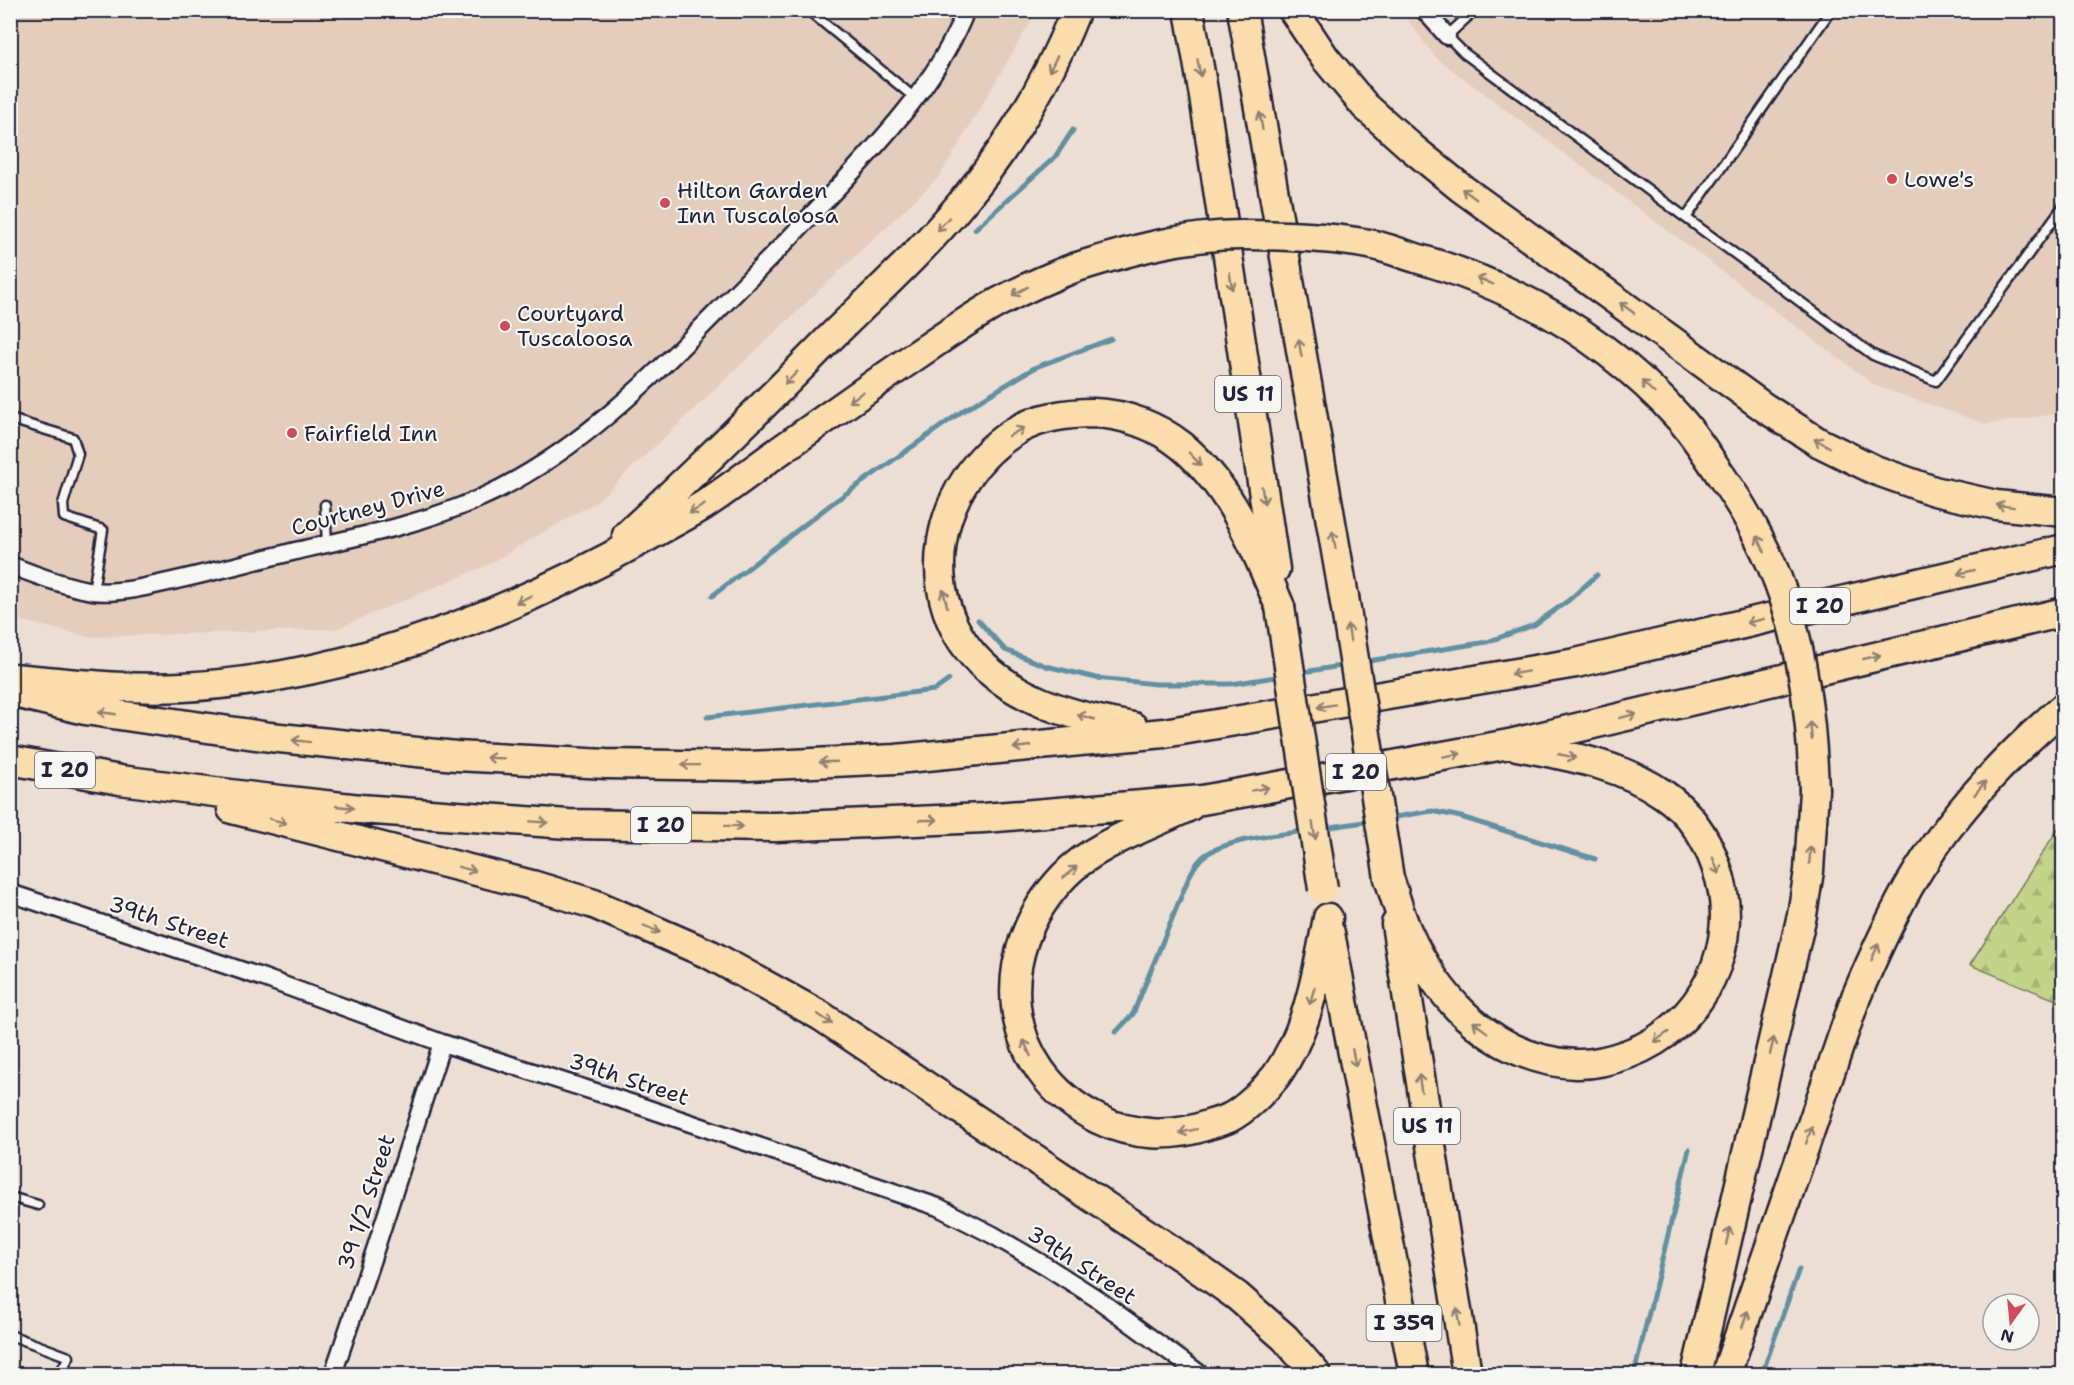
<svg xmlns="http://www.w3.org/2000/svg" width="2074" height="1385" font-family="'Shantell Sans',sans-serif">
	<defs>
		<pattern id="forest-firs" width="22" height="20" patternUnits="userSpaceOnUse" patternTransform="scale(1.5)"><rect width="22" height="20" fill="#c3d488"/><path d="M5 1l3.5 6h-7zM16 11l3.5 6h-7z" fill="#a7b676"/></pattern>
	</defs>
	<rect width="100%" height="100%" fill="#ecded2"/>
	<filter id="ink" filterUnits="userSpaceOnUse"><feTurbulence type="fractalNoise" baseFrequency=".0167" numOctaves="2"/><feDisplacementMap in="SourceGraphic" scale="12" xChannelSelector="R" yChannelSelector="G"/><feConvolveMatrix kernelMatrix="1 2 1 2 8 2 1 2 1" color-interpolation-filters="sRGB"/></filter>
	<g filter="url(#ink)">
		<!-- built -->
		<path fill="#e5cdbc" d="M11 11H1037L940 176 596 502 485 566 336 629 88 637 11 618Z
			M1401 11H2063V413L1986 424 1876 386 1435 57Z"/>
		<!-- forest -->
		<path fill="url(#forest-firs)" stroke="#727b62" stroke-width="1.5" d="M2063 821V1003L1970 965Z"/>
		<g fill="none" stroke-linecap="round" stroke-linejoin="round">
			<!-- stream -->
			<path stroke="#6191a2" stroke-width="5" d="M975 229 1055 157 1073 130
				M712 596 830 505 964 410 1036 367 1111 339
				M978 620 1005 650 1046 666 1096 678 1156 684H1231L1282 676
				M1362 662 1487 642 1534 625 1569 600 1597 575
				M1297 673 1347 665
				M707 717 935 690 949 680
				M1389 818 1432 811 1461 817 1595 859
				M1324 828 1371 821
				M1116 1032 1133 1014 1189 877C1192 872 1195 865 1199 861 1215 840 1279 835 1305 831
				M1634 1374 1689 1149
				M1762 1374 1799 1269"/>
			<defs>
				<path id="lane" d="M808 10 916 99
					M1475 10 1447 36 1464 53 1686 218 1831 10
					M1686 218 1873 355 1936 381 2064 205
					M10 419 73 438 78 454 63 504 64 517 103 530 93 591
					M325 505 327 544
					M10 1197 38 1205
					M10 1335 69 1357 59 1374"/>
				<path id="street" d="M1424 10 1447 36
					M10 565C35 575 66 587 93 591 107 593 122 591 135 589 191 578 245 563 300 550 361 536 421 524 478 499 590 450 678 350 763 265 794 234 824 202 854 170 898 122 942 72 966 10
					M10 893 264 978 442 1043 640 1106 938 1207 993 1235 1046 1266 1096 1298 1200 1374
					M333 1374 376 1247 442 1043"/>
				<path id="highway" d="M1189 10 1204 96 1275 569
					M1242 10 1344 597
					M1293 10 1325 58 1365 106 1412 148 1461 188 1765 408 1818 442 1875 470 1934 491 1996 505 2064 512
					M627 535C694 474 759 410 823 345 869 299 919 255 960 205 1009 147 1048 81 1076 10
					M13 678C69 683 126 690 183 687 344 678 503 617 643 539 663 528 684 517 704 505 727 490 749 473 771 457 824 420 876 382 930 346 952 331 975 315 999 302 1023 289 1048 278 1074 268
					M10 692 85 710 270 737 456 756 606 764 748 766 896 759 1164 733 1576 663 2064 549
					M1133 727C1081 718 1027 704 987 669 909 601 934 478 1019 429 1041 417 1069 413 1094 413 1125 414 1157 426 1182 446 1232 488 1256 549 1280 607
					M10 760 120 780 254 797 360 809 568 824 776 827 984 818 1202 800 1509 744 2064 612
					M1190 806C1150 826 1094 844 1064 876 990 953 999 1069 1098 1119 1132 1136 1172 1138 1208 1125 1215 1123 1222 1121 1229 1118 1245 1110 1265 1090 1276 1076 1309 1029 1317 972 1328 918
					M232 809 532 885 594 904 711 955 821 1016 1186 1260 1237 1296 1285 1338 1316 1374
					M1389 878C1395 896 1400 916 1408 933 1421 962 1442 994 1465 1015 1495 1043 1533 1062 1575 1064 1593 1065 1611 1060 1628 1054 1704 1026 1744 942 1716 866 1706 837 1688 811 1663 794 1620 764 1568 756 1517 746
					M1396 924 1467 1374
					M1330 933 1414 1374
					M1696 1374 1802 915 1809 871 1814 790
					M1726 1374 1856 997C1872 959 1889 922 1909 886 1949 817 2004 758 2064 707"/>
			</defs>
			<!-- lane casing -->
			<use href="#lane" stroke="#22223b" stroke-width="13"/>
			<!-- street casing -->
			<use href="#street" stroke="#22223b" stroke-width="21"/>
			<!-- highway casing -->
			<use href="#highway" stroke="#22223b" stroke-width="33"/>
			<!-- lane -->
			<use href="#lane" stroke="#f6f6f2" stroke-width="8"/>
			<!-- street -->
			<use href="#street" stroke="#f6f6f2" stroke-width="16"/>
			<!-- highway -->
			<use href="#highway" stroke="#fbddab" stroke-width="28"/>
			<defs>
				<path id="highway-bridge" d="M1074 268C1128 251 1184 235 1241 235 1280 235 1331 237 1369 244 1385 247 1400 253 1416 258 1518 287 1609 340 1681 420 1696 437 1709 458 1722 477 1750 517 1774 563 1788 610 1806 669 1812 729 1814 790
					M1344 597 1389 878
					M1280 607 1323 889"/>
			</defs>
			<!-- highway-bridge casing -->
			<use href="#highway-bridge" stroke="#22223b" stroke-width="33" stroke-linecap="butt"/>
			<!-- highway-bridge -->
			<use href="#highway-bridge" stroke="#fbddab" stroke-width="28"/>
		</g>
		<!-- one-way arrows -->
		<defs><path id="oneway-shaft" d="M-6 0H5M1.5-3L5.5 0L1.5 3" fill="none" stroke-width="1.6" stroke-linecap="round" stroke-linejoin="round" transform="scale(1.5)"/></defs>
		<g stroke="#8e8073">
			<use href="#oneway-shaft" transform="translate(1053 64) rotate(118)"/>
			<use href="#oneway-shaft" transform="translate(1199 68) rotate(80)"/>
			<use href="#oneway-shaft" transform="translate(1261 121) rotate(-100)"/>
			<use href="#oneway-shaft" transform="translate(1469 194) rotate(-144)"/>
			<use href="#oneway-shaft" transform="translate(943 224) rotate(133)"/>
			<use href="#oneway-shaft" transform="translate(1231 281) rotate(81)"/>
			<use href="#oneway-shaft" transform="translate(1485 281) rotate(-158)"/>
			<use href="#oneway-shaft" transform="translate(1020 291) rotate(153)"/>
			<use href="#oneway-shaft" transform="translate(1627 308) rotate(-144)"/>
			<use href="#oneway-shaft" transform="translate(1300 348) rotate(-100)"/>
			<use href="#oneway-shaft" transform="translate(791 378) rotate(135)"/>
			<use href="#oneway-shaft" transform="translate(1648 387) rotate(-136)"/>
			<use href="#oneway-shaft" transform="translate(856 397) rotate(145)"/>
			<use href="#oneway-shaft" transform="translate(1016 432) rotate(-30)"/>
			<use href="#oneway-shaft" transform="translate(1822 443) rotate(-152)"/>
			<use href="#oneway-shaft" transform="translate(1195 459) rotate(46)"/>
			<use href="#oneway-shaft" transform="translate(1263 495) rotate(81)"/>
			<use href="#oneway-shaft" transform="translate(2005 506) rotate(-173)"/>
			<use href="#oneway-shaft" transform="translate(697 509) rotate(150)"/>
			<use href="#oneway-shaft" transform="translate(1334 540) rotate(-100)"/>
			<use href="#oneway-shaft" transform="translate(1761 544) rotate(-115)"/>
			<use href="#oneway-shaft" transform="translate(1966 572) rotate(167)"/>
			<use href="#oneway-shaft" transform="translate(945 598) rotate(-104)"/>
			<use href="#oneway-shaft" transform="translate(524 599) rotate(155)"/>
			<use href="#oneway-shaft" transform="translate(1755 621) rotate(167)"/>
			<use href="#oneway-shaft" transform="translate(1349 633) rotate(-99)"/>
			<use href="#oneway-shaft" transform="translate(1872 657) rotate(-13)"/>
			<use href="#oneway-shaft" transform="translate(1519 673) rotate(170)"/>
			<use href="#oneway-shaft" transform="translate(1326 706) rotate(170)"/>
			<use href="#oneway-shaft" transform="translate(107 713) rotate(-172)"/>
			<use href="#oneway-shaft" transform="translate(1628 716) rotate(-14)"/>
			<use href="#oneway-shaft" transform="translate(1086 717) rotate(-164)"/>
			<use href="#oneway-shaft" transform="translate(1811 731) rotate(-96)"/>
			<use href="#oneway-shaft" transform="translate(301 741) rotate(-173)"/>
			<use href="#oneway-shaft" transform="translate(1022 747) rotate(174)"/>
			<use href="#oneway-shaft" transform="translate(1452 755) rotate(-10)"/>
			<use href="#oneway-shaft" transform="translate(1567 756) rotate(13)"/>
			<use href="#oneway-shaft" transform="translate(495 758) rotate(-177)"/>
			<use href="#oneway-shaft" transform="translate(828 762) rotate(178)"/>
			<use href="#oneway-shaft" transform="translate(690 765) rotate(-179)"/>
			<use href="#oneway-shaft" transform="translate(1980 788) rotate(-51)"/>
			<use href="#oneway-shaft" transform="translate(1260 789) rotate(-10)"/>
			<use href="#oneway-shaft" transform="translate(345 807) rotate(6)"/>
			<use href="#oneway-shaft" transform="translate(929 820) rotate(-2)"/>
			<use href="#oneway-shaft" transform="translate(278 821) rotate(15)"/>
			<use href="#oneway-shaft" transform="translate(539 822) rotate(4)"/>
			<use href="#oneway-shaft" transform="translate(734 826) rotate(1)"/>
			<use href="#oneway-shaft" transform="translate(1314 831) rotate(81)"/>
			<use href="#oneway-shaft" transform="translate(1810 855) rotate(-85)"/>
			<use href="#oneway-shaft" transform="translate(1716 866) rotate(69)"/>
			<use href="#oneway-shaft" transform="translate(467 869) rotate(14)"/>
			<use href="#oneway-shaft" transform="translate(1070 872) rotate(-40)"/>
			<use href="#oneway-shaft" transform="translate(652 929) rotate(23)"/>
			<use href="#oneway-shaft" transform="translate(1875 952) rotate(-67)"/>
			<use href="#oneway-shaft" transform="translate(1312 996) rotate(107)"/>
			<use href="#oneway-shaft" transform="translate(825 1019) rotate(33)"/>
			<use href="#oneway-shaft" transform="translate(1480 1027) rotate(-143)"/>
			<use href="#oneway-shaft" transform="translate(1661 1037) rotate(146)"/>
			<use href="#oneway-shaft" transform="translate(1772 1046) rotate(-77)"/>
			<use href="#oneway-shaft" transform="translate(1027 1048) rotate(-114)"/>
			<use href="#oneway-shaft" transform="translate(1354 1058) rotate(79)"/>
			<use href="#oneway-shaft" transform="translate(1420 1083) rotate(-99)"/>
			<use href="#oneway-shaft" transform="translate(1188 1131) rotate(168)"/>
			<use href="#oneway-shaft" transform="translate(1809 1135) rotate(-71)"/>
			<use href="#oneway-shaft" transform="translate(1728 1236) rotate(-77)"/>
			<use href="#oneway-shaft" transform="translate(1458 1317) rotate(-99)"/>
			<use href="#oneway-shaft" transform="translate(1745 1319) rotate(-71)"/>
		</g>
	</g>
	<!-- markers -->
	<g fill="#d1495b" stroke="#f6f6f2" stroke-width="2">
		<circle cx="1892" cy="179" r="6"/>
		<circle cx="665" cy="203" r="6"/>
		<circle cx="505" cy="326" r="6"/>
		<circle cx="292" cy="433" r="6"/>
	</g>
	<g text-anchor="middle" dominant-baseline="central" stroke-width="4.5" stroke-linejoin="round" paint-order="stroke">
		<!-- shield labels -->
		<g fill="#f6f6f2" stroke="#626272" stroke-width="1.5">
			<rect x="1215" y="376" width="66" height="36" rx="4.5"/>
			<rect x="1790" y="588" width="60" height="36" rx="4.5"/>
			<rect x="35" y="752" width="60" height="36" rx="4.5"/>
			<rect x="1326" y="754" width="60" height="36" rx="4.5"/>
			<rect x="631" y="807" width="60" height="36" rx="4.5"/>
			<rect x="1394" y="1108" width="66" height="36" rx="4.5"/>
			<rect x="1366.5" y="1305" width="75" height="36" rx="4.5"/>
		</g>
		<g font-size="21" font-weight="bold" fill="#22223b">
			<text x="1248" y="394">US 11</text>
			<text x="1820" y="606">I 20</text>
			<text x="65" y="770">I 20</text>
			<text x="1356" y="772">I 20</text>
			<text x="661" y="825">I 20</text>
			<text x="1427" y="1126">US 11</text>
			<text x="1404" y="1323">I 359</text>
		</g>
		<!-- poi labels -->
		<g font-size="22" fill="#22223b" stroke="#f6f6f2" text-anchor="start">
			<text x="1904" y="179">Lowe's</text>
			<text x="677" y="190">Hilton Garden<tspan x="677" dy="25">Inn Tuscaloosa</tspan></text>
			<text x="517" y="313">Courtyard<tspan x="517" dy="25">Tuscaloosa</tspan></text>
			<text x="304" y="433">Fairfield Inn</text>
		</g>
		<!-- street labels -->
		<g font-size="22" fill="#22223b" stroke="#f6f6f2">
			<text transform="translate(368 508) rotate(-15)">Courtney Drive</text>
			<text transform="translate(169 922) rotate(18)">39th Street</text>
			<text transform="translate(629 1079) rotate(18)">39th Street</text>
			<text transform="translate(366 1202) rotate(-72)">39 1/2 Street</text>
			<text transform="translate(1082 1265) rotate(33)">39th Street</text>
		</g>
	</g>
	<!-- margin -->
	<rect width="2074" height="1385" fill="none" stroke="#f6f6f2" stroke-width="36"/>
	<rect x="18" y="18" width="2038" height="1349" fill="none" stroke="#22223b" stroke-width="2" filter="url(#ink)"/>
	<!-- north arrow -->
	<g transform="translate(2011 1322) rotate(195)"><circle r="28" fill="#f6f6f2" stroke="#a1a1a9" stroke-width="1.5"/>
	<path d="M0-4.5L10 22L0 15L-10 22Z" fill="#d1495b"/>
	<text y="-9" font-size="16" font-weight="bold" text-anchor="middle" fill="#22223b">N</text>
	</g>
</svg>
